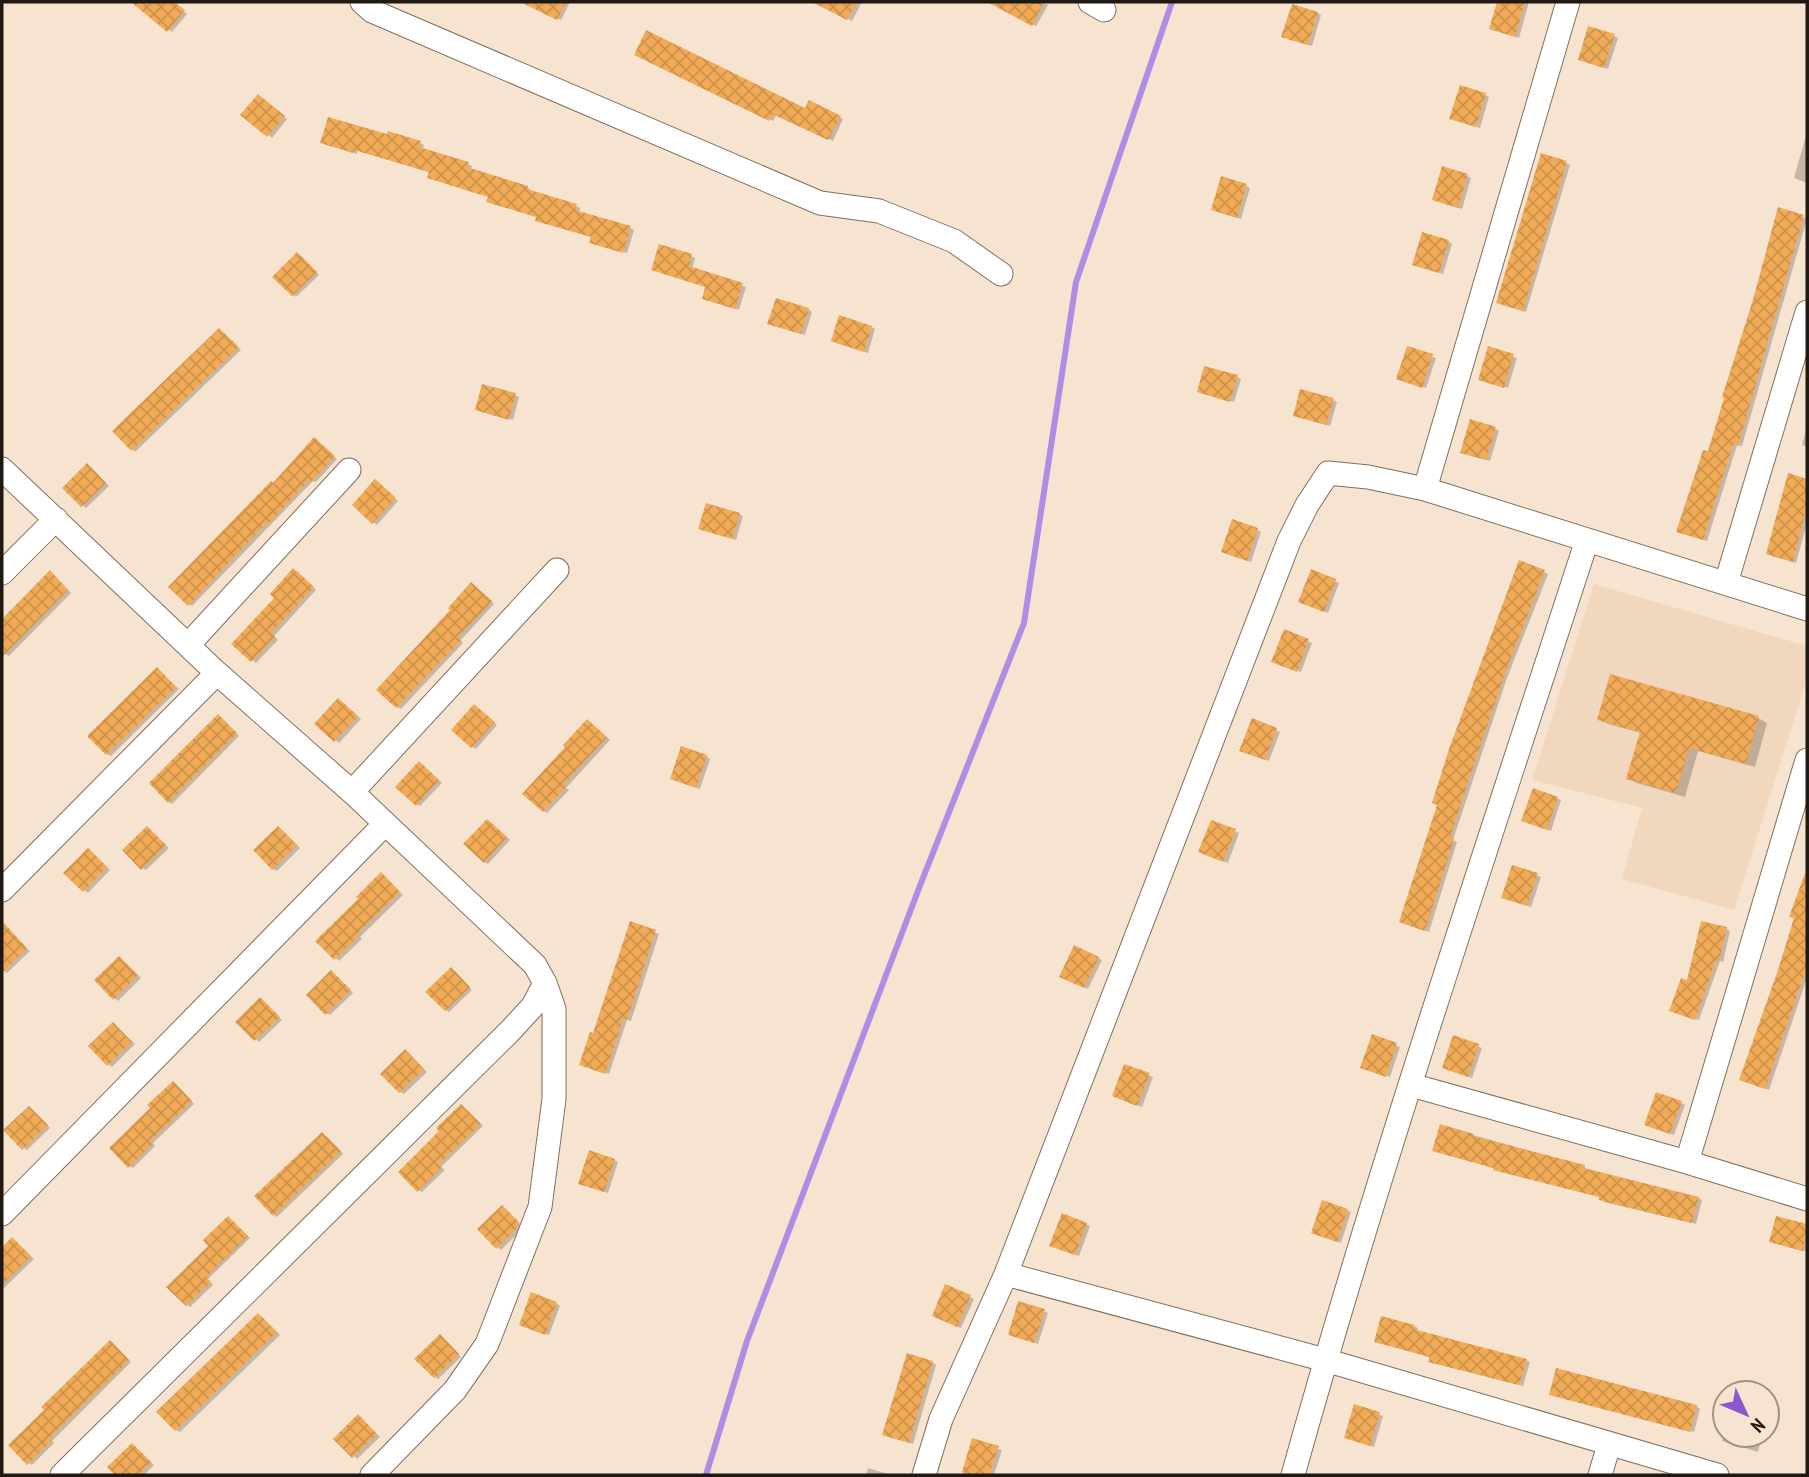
<svg xmlns="http://www.w3.org/2000/svg" width="1809" height="1477" font-family="'PT Sans Narrow',sans-serif">
	<defs>
		<pattern id="building-cross-hatch" width="8" height="8" patternUnits="userSpaceOnUse" patternTransform="scale(1.75)"><rect width="8" height="8" fill="#f1ab57"/><path d="M0 0l8 8M0 8l8-8" fill="none" stroke="#ce934b"/></pattern>
	</defs>
	<rect width="100%" height="100%" fill="#f7e4d0"/>
	<!-- built -->
	<path fill="#f0d7bd" d="M1594 584 1807 646V679L1734 910 1622 879 1642 808 1532 780Z"/>
	<!-- shadow -->
	<path fill="#0003" d="M149 2H173L187 14 172 32 142 9Z
		M529 2H570L561 20 528 4Z
		M822 2H862L852 21 821 4Z
		M1007 2H1042L1048 5 1036 26 1003 9Z
		M1499 2H1529L1519 38 1491 29Z
		M1317 13 1321 15 1312 46 1287 39Z
		M1614 36 1618 38 1608 69 1584 61Z
		M636 54 806 111 810 103 843 119 833 141 777 114 773 121Z
		M1485 95 1489 97 1480 128 1455 120Z
		M262 98 287 119 272 138 243 114Z
		M1807 132V183L1794 178Z
		M420 143 424 145 422 150 468 164 472 166 471 170 527 187 531 190 530 192 576 206 580 208 579 213 630 228 634 230 627 253 595 244 593 237 431 173 358 150 357 154 325 144Z
		M1566 163 1570 165 1526 312 1502 305Z
		M1467 176 1471 178 1462 209 1437 201Z
		M1246 186 1250 188 1241 219 1216 211Z
		M1779 209 1807 219 1742 446 1737 445 1707 541 1682 533 1709 453Z
		M1448 241 1452 244 1443 274 1414 265Z
		M660 246 695 258 692 269 746 287 739 310 707 300V287Z
		M301 256 319 275 296 297 293 295Z
		M808 309 812 312 805 335 773 325Z
		M872 327 875 329 868 353 836 343Z
		M220 330 241 350 135 452 132 449Z
		M1408 348 1436 358 1426 388 1402 380Z
		M1489 349 1517 358 1508 388 1484 381Z
		M1237 377 1241 379 1234 402 1199 392Z
		M515 395 519 397 513 420 477 410Z
		M1333 400 1337 402 1330 426 1299 417Z
		M1807 426V447L1802 445Z
		M1496 429 1499 431 1490 461 1465 454Z
		M318 442 337 459 316 482 313 481 192 606 189 604 274 484Z
		M91 467 109 486 86 508 65 488Z
		M1789 476 1807 481V523L1796 563 1772 556Z
		M379 484 398 501 377 525 373 522Z
		M739 514 743 516 736 540 704 530Z
		M1257 530 1261 532 1251 562 1226 554Z
		M298 572 316 590 274 636 278 640 256 663 234 644Z
		M1312 572 1339 583 1328 613 1304 603Z
		M1544 572 1548 574 1507 678 1453 840 1457 842 1429 932 1404 924Z
		M54 575 71 593 9 656 5 654 2 651V622Z
		M476 587 494 604 461 640 463 643 401 709 397 707 453 610Z
		M1285 631 1312 643 1301 672 1277 663Z
		M157 669 179 689 111 756 107 754Z
		M342 702 361 719 339 743 317 724Z
		M478 708 497 725 476 749 472 747Z
		M222 718 239 736 172 804 169 802Z
		M1758 718 1767 723 1755 767 1698 751 1685 797 1637 783 1628 778 1641 733 1608 724 1599 719Z
		M1253 720 1280 732 1269 761 1245 752Z
		M591 723 610 740 566 788 569 790 547 813 544 811Z
		M706 756 710 759 700 789 676 780Z
		M423 766 442 783 420 806 417 804Z
		M1534 790 1561 800 1551 831 1527 822Z
		M1212 822 1239 833 1228 863 1204 854Z
		M491 823 510 840 488 864 485 862Z
		M147 828 169 848 146 870 142 868Z
		M282 830 300 848 277 871 273 869Z
		M92 852 110 870 88 893 84 890Z
		M1513 867 1541 877 1531 907 1507 899Z
		M1807 871V978L1769 1090 1745 1081 1796 919 1792 916Z
		M385 877 403 895 360 937 362 939 339 961 317 941Z
		M631 924 659 934 631 1021 627 1020 609 1074 585 1066Z
		M1727 929 1730 931 1723 962 1720 961 1699 1020 1675 1012 1688 982Z
		M8 930 30 951 7 973 2 969V937Z
		M1075 947 1102 960 1088 989 1062 976Z
		M119 958 141 978 118 1001 114 998Z
		M455 971 472 990 449 1012 446 1010Z
		M335 975 353 993 330 1015 326 1013Z
		M264 1002 282 1020 259 1042 238 1022Z
		M113 1024 135 1044 112 1067 108 1064Z
		M1373 1037 1400 1047 1390 1077 1366 1069Z
		M1454 1037 1482 1048 1472 1078 1448 1070Z
		M409 1054 427 1072 404 1094 400 1092Z
		M1125 1066 1153 1077 1142 1107 1118 1098Z
		M177 1085 194 1104 153 1143 155 1146 133 1168 129 1166 152 1108Z
		M1681 1103 1685 1105 1674 1135 1650 1127Z
		M462 1106 483 1126 441 1167 445 1170 422 1192 418 1190 442 1131Z
		M33 1110 50 1128 27 1150 24 1148Z
		M1473 1135 1584 1166 1587 1170 1698 1198 1702 1200 1696 1224 1604 1202 1601 1197 1438 1152Z
		M326 1136 343 1154 277 1217 274 1215Z
		M614 1160 618 1162 608 1193 584 1185Z
		M506 1209 522 1226 520 1231 501 1250 497 1247Z
		M1347 1210 1351 1212 1341 1243 1317 1235Z
		M1063 1215 1090 1226 1079 1256 1055 1247Z
		M229 1218 250 1238 208 1279 213 1285 190 1307 187 1305Z
		M1777 1218 1807 1226V1252L1771 1241Z
		M12 1239 34 1259 2 1290V1249Z
		M970 1297 974 1299 961 1328 937 1318Z
		M556 1303 560 1306 549 1335 524 1327Z
		M1044 1311 1048 1313 1038 1344 1014 1336Z
		M262 1317 280 1335 180 1432 176 1430 159 1412Z
		M1414 1326 1418 1328 1417 1332 1526 1360 1530 1362 1523 1386 1434 1363 1431 1358 1376 1341Z
		M444 1338 461 1357 438 1379 435 1377Z
		M114 1344 131 1362 52 1441 54 1443 32 1465 28 1463Z
		M932 1362 936 1365 913 1444 888 1436Z
		M1555 1396 1696 1406 1700 1409 1694 1432Z
		M1355 1406 1383 1416 1374 1447 1349 1439Z
		M362 1419 380 1437 357 1459 335 1439Z
		M1725 1430V1435H1762L1758 1452 1722 1441Z
		M973 1441 1002 1450 994 1475H963Z
		M133 1445 154 1465 144 1475H117L109 1467Z
		M868 1468 892 1475H866Z"/>
	<g fill="none" stroke-linecap="round" stroke-linejoin="round">
		<!-- stream -->
		<path stroke="#af8de5" stroke-width="6" d="M706 1475 747 1341 921 883 1024 623 1076 282 1172 2"/>
	</g>
	<!-- building -->
	<path fill="url(#building-cross-hatch)" d="M131 2H174L185 10 167 32Z
		M520 2H566L557 20Z
		M812 2H857L847 20Z
		M987 2H1044L1032 26Z
		M1497 2H1525L1515 37 1489 29Z
		M1292 4 1318 12 1308 45 1281 37Z
		M1588 26 1615 34 1604 68 1578 60Z
		M646 30 805 108 809 100 841 116 828 140 772 114 769 121 634 55Z
		M1460 85 1486 93 1476 127 1449 119Z
		M258 94 285 116 267 137 240 115Z
		M328 117 387 134 388 131 421 141 419 147 469 162 467 167 528 186 527 189 577 204 575 210 631 226 623 253 589 243 591 237 535 221 536 217 486 202 488 197 427 178 429 172 354 150 353 153 320 143Z
		M1541 153 1567 161 1523 311 1496 303Z
		M1442 166 1468 174 1458 208 1432 200Z
		M1221 176 1247 184 1237 218 1211 210Z
		M1778 207 1804 215 1738 446 1733 444 1703 540 1676 532 1703 450 1708 451 1724 398 1722 397 1753 300Z
		M1422 232 1449 240 1439 273 1412 265Z
		M659 244 692 254 689 266 743 283 735 309 702 299 705 287 651 270Z
		M297 252 317 272 292 296 272 277Z
		M776 298 809 308 801 334 767 324Z
		M839 315 872 326 864 352 831 341Z
		M219 328 239 347 131 451 112 431Z
		M1407 346 1433 354 1422 388 1396 379Z
		M1488 346 1514 354 1504 388 1478 380Z
		M1204 366 1238 375 1230 402 1197 392Z
		M482 384 516 393 509 420 475 410Z
		M1300 389 1334 398 1326 425 1293 416Z
		M1470 419 1496 427 1486 460 1460 453Z
		M314 437 335 456 311 482 309 480 267 525 266 523 188 606 168 587 271 481 273 483Z
		M87 463 106 483 81 507 62 488Z
		M1788 473 1807 479V505L1793 562 1766 554Z
		M375 479 396 498 372 524 352 505Z
		M706 503 740 513 732 539 698 529Z
		M1232 519 1258 528 1247 561 1221 552Z
		M1519 560 1545 570 1504 676 1469 779 1450 837 1454 839 1425 931 1399 922 1437 805 1432 803 1449 749Z
		M293 568 314 587 271 633 275 637 251 662 231 644 274 598 270 594Z
		M1311 569 1336 579 1324 612 1298 602Z
		M50 570 68 590 2 657V619Z
		M471 582 492 601 458 637 461 640 396 708 376 690 450 610 448 608Z
		M1284 629 1309 639 1297 672 1271 662Z
		M157 667 176 687 106 755 87 736Z
		M1610 674 1759 716 1746 764 1689 748 1676 793 1626 779 1640 732 1597 720Z
		M338 698 358 716 334 742 314 724Z
		M474 704 495 722 471 748 451 730Z
		M218 714 237 733 168 803 149 783Z
		M1252 718 1277 728 1265 760 1239 751Z
		M587 719 607 737 564 784 566 787 543 812 522 794 565 747 563 745Z
		M681 746 707 755 696 788 670 779Z
		M419 761 439 780 416 806 395 787Z
		M1533 788 1558 797 1547 830 1521 821Z
		M487 819 507 837 484 863 463 844Z
		M1211 820 1236 829 1223 862 1198 852Z
		M147 826 166 845 141 870 122 850Z
		M278 826 297 845 272 870 253 850Z
		M88 848 107 867 83 892 63 873Z
		M1512 865 1538 873 1527 906 1501 898Z
		M381 872 400 892 357 934 359 936 334 960 315 941 358 899 356 897Z
		M1805 873H1807V966L1765 1089 1739 1080 1778 970 1794 918 1789 917Z
		M2 921 27 948 2 973Z
		M630 921 656 930 627 1020 623 1019 605 1074 579 1065 590 1032 593 1033Z
		M1701 921 1727 927 1719 961 1716 960 1695 1020 1669 1011 1681 978 1687 980Z
		M1074 945 1099 957 1084 988 1059 977Z
		M119 956 138 975 113 1000 94 980Z
		M451 967 470 987 445 1011 425 992Z
		M331 970 351 990 325 1015 306 995Z
		M260 997 280 1017 254 1041 235 1022Z
		M113 1022 132 1042 107 1066 88 1046Z
		M1372 1034 1397 1043 1386 1077 1360 1068Z
		M1453 1035 1479 1044 1468 1077 1442 1068Z
		M405 1049 424 1069 399 1093 380 1074Z
		M1124 1064 1150 1073 1137 1106 1112 1096Z
		M173 1081 192 1101 150 1141 153 1143 128 1168 109 1148 150 1108 147 1105Z
		M1656 1092 1682 1101 1670 1134 1644 1125Z
		M461 1104 481 1124 439 1164 442 1167 417 1192 398 1172 439 1131 436 1128Z
		M29 1106 48 1125 22 1150 3 1130Z
		M1440 1124 1474 1134 1473 1136 1585 1165 1584 1168 1699 1197 1692 1223 1599 1200V1197L1493 1170V1168L1432 1151Z
		M322 1132 341 1151 273 1216 254 1196Z
		M589 1150 615 1159 604 1192 578 1184Z
		M1322 1200 1348 1209 1337 1242 1311 1233Z
		M502 1205 519 1222 516 1229 496 1249 477 1229Z
		M1062 1213 1087 1223 1075 1255 1049 1246Z
		M228 1216 248 1236 206 1277 211 1282 186 1306 166 1287 208 1246 203 1240Z
		M1776 1216 1807 1224 1803 1251 1769 1242Z
		M12 1237 31 1256 2 1285V1247Z
		M945 1284 971 1295 957 1327 932 1316Z
		M531 1292 557 1302 545 1335 519 1325Z
		M1018 1301 1045 1309 1034 1343 1008 1335Z
		M258 1313 277 1332 175 1431 156 1412Z
		M1381 1316 1415 1325 1413 1329 1527 1359 1519 1385 1428 1362 1430 1357 1374 1342Z
		M440 1334 459 1354 434 1378 414 1359Z
		M110 1340 129 1360 49 1438 52 1440 27 1465 8 1445 44 1410 41 1407Z
		M907 1353 933 1361 909 1443 882 1435Z
		M1556 1368 1697 1405 1690 1432 1549 1395Z
		M1354 1404 1380 1412 1370 1446 1344 1438Z
		M358 1414 377 1434 352 1458 333 1439Z
		M972 1438 999 1446 989 1475H973L962 1472Z
		M132 1443 151 1462 138 1475H115L107 1467Z"/>
	<g fill="none" stroke-linecap="round" stroke-linejoin="round">
		<defs>
			<path id="street" d="M362 2 372 11 820 203 879 211 954 241 1001 274
				M1090 2 1104 10
				M1568 2 1425 489 1807 609
				M2 469 217 673 352 792 535 965 545 983 554 1009V1099L540 1207 487 1344 455 1390 372 1475
				M2 573 56 519
				M1726 583 1807 312
				M188 645 349 470
				M352 792 557 570
				M2 890 217 673
				M1411 1085 1687 1162 1807 1199
				M1687 1162 1807 760
				M2 1214 384 825
				M1006 1274 1325 1360 1717 1475
				M62 1475 510 1031 533 1006 545 983
				M924 1475 941 1419 1006 1274 1289 541 1307 505 1328 473 1368 477 1425 489
				M1293 1475C1381 1160 1486 851 1587 540
				M1600 1475 1609 1445"/>
		</defs>
		<!-- street casing -->
		<use href="#street" stroke="#806f5d" stroke-width="25"/>
		<!-- street -->
		<use href="#street" stroke="#fff" stroke-width="23"/>
	</g>
	<!-- border -->
	<rect width="1809" height="1477" fill="none" stroke="#201912" stroke-width="7"/>
	<!-- north arrow -->
	<g transform="translate(1746 1414) rotate(134)"><circle r="33" fill="#f7e4d0" stroke="#a19384" stroke-width="2"/>
	<path d="M0-5L12 26L0 18L-12 26Z" fill="#8c58d0"/>
	<text y="-10" font-size="19" font-weight="bold" text-anchor="middle" fill="#201912">N</text>
	</g>
</svg>
